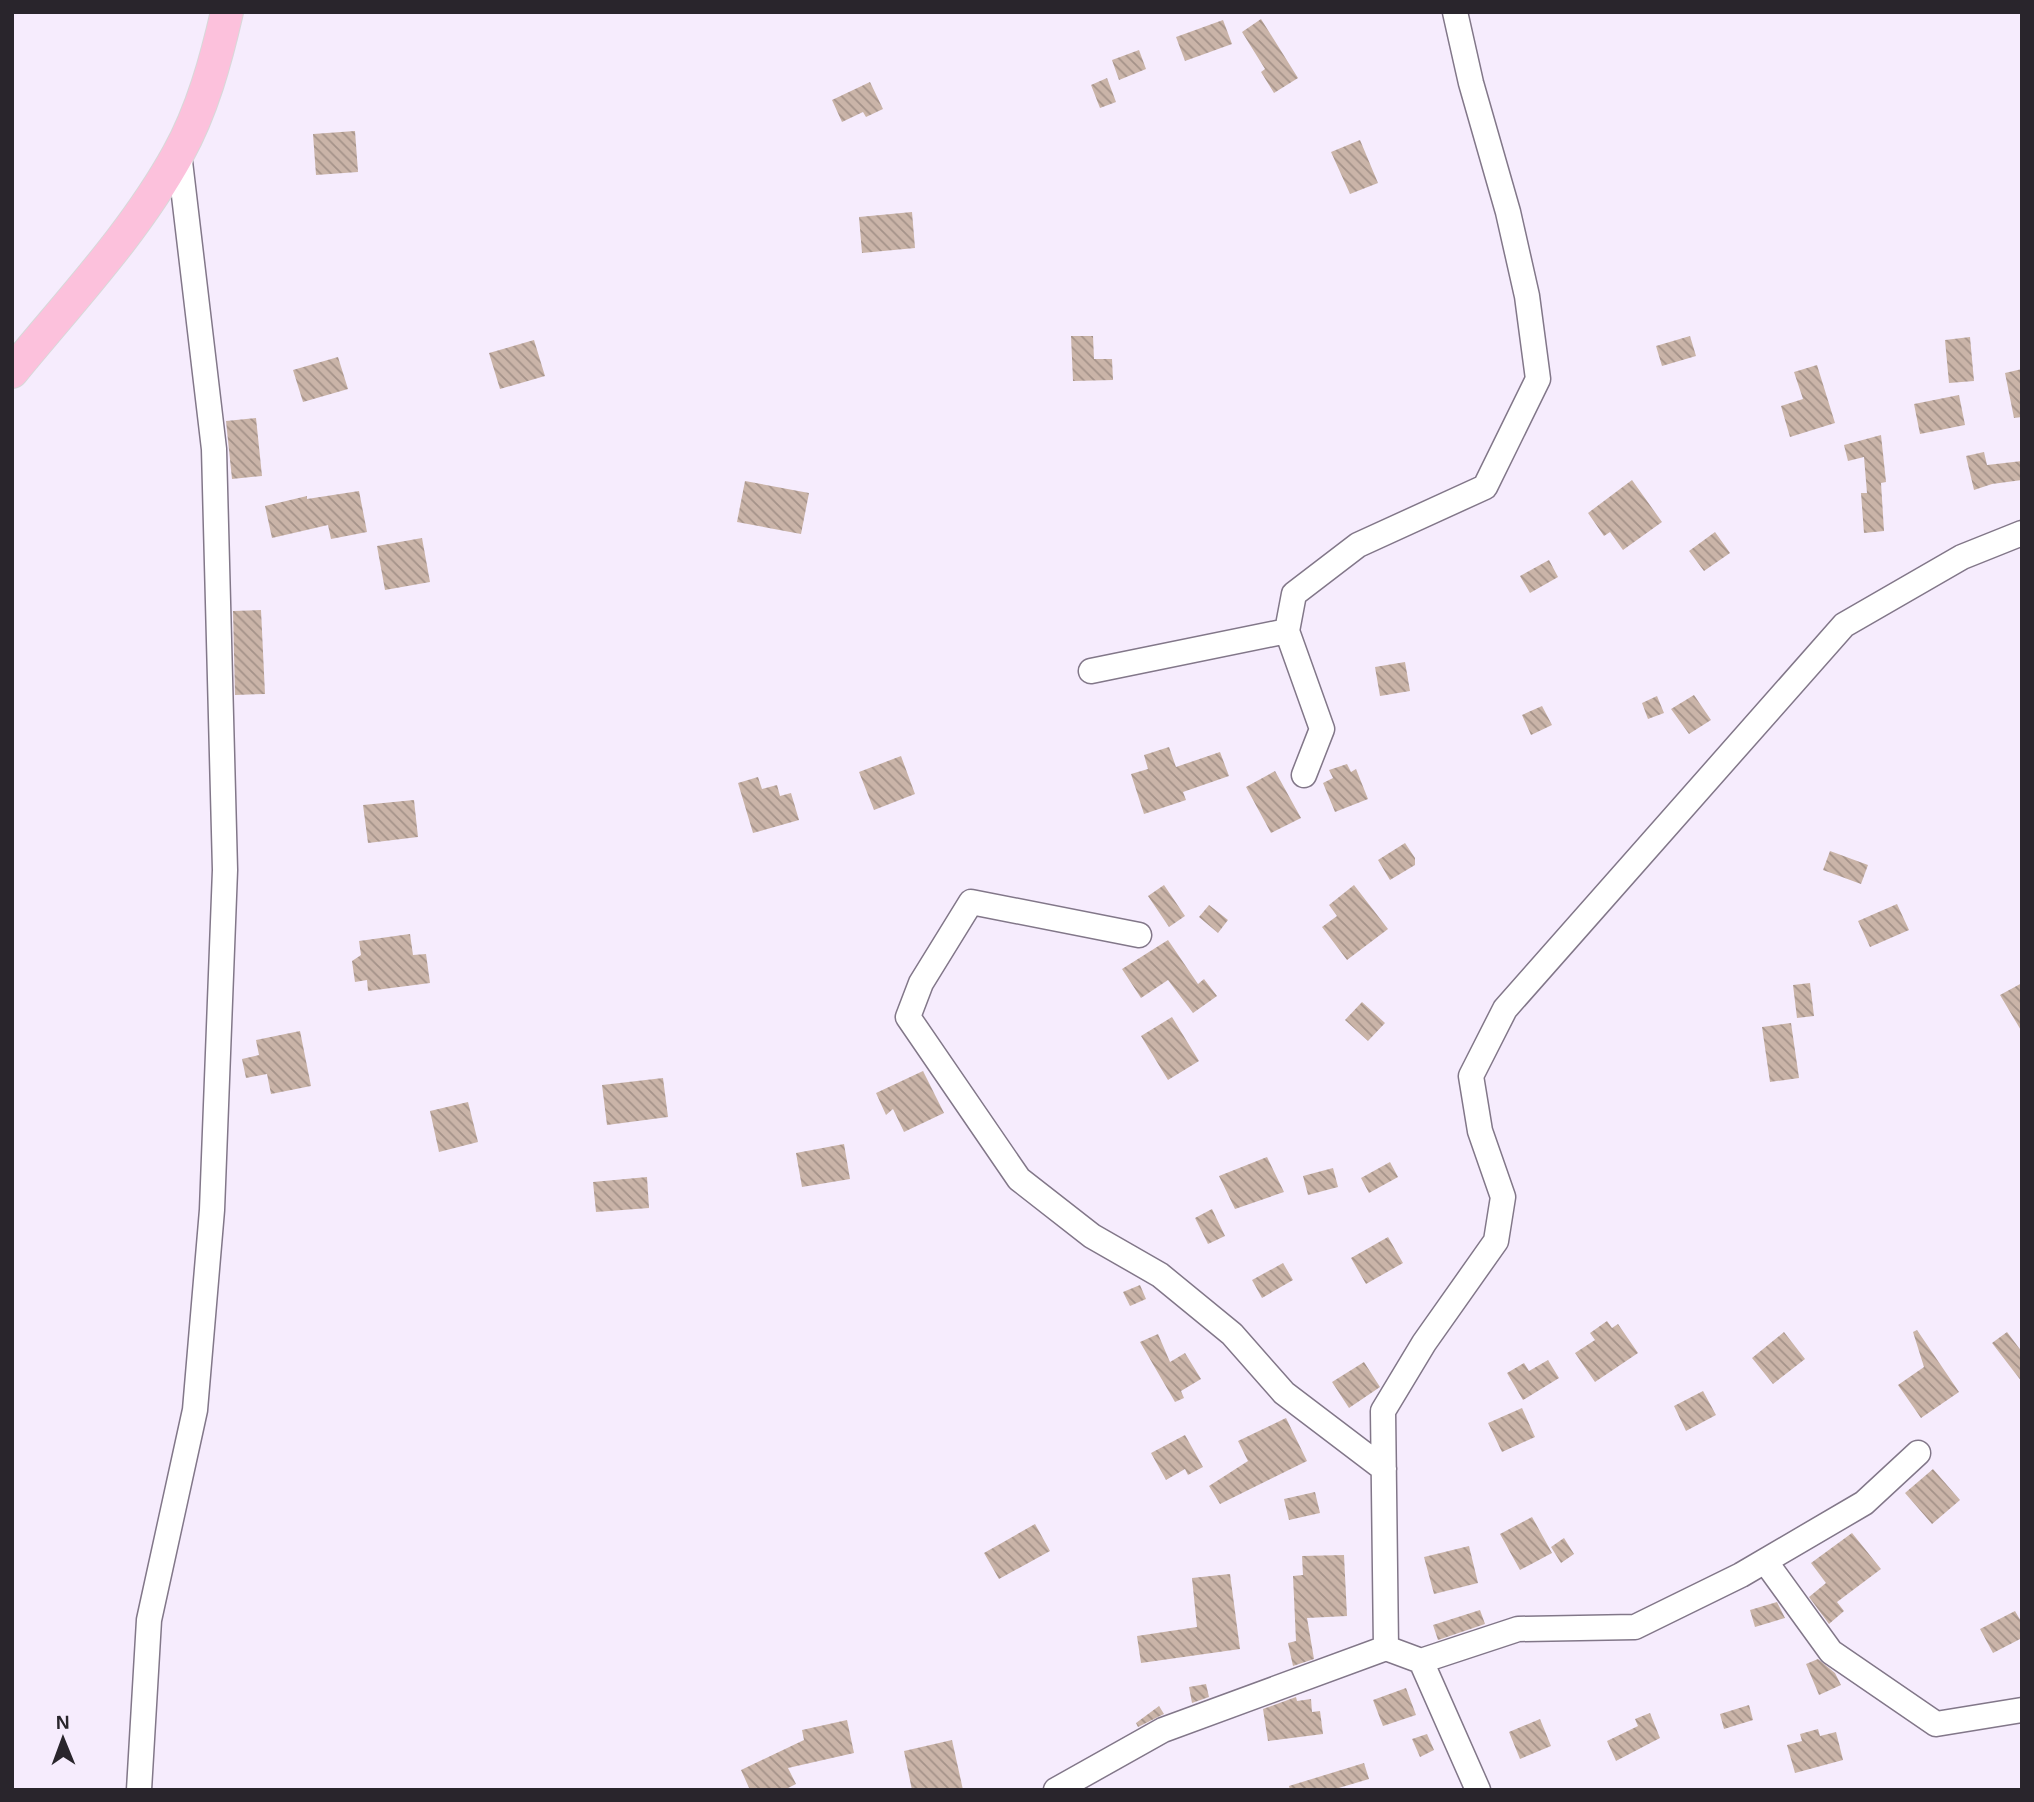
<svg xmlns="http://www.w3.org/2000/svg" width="2034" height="1802" font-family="Arial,sans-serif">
	<defs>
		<pattern id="building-back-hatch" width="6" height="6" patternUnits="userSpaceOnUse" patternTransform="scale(1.75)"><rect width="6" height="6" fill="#cab4a8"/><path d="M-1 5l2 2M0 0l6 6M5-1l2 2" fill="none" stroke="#a49289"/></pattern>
	</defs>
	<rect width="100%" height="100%" fill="#f6ecfd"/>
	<!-- building -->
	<path fill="url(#building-back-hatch)" d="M1261 19 1298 78 1274 93 1261 72 1265 69 1242 32Z
		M1223 20 1232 44 1185 61 1176 37Z
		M1139 50 1146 69 1119 80 1112 60Z
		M1107 78 1116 102 1100 108 1091 85Z
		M870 82 883 109 866 117 863 112 842 122 832 100Z
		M355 131 358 172 316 175 313 134Z
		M1360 140 1378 183 1350 194 1331 152Z
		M912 212 915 248 862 253 859 217Z
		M1071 336H1093L1094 359H1112L1113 380 1073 381Z
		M1690 336 1696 356 1662 366 1656 346Z
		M1970 337 1974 381 1949 383 1945 340Z
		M534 340 545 376 500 389 489 353Z
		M338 357 348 389 303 402 293 370Z
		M1817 365 1835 423 1790 437 1781 406 1803 399 1794 372Z
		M2022 369V417L2014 418 2005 373Z
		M1959 395 1965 425 1920 434 1914 404Z
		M256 418 262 476 232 479 226 421Z
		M1881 435 1886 482 1881 483 1884 531 1864 533 1861 493H1867L1864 457 1848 461 1844 445Z
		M1984 452 1987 465 2022 461V480L1992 484 1974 490 1966 456Z
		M1632 480 1662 522 1623 550 1610 532 1604 536 1588 513Z
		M745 481 809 493 801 534 737 522Z
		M359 491 367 532 331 539 328 525 272 538 265 506 307 496V499Z
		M1715 532 1730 553 1704 571 1689 551Z
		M422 538 430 582 385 590 377 546Z
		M1549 560 1558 577 1530 593 1520 576Z
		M261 610 265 694 235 695 233 611Z
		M1405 662 1410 691 1380 696 1375 667Z
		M1694 695 1711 720 1689 734 1671 709Z
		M1657 696 1664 713 1648 719 1642 703Z
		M1542 706 1552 725 1531 735 1522 715Z
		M1169 747 1176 767 1220 752 1229 776 1183 792 1186 800 1144 814 1131 774 1148 769 1144 755Z
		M901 756 915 794 874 810 859 772Z
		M1347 764 1351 772 1356 769 1368 799 1335 812 1323 783 1333 778 1329 770Z
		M1275 771 1301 818 1271 833 1246 787Z
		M758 777 762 789 777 785 780 796 791 793 799 820 753 833 738 783Z
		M414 800 418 837 368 843 363 805Z
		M1405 843 1415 858V865L1390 880 1378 860Z
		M1830 851 1868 865 1861 884 1823 870Z
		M1164 885 1185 916 1169 927 1148 896Z
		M1354 885 1388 929 1347 960 1322 927 1337 916 1329 905Z
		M1897 904 1909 930 1870 947 1858 921Z
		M1209 905 1228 920 1218 933 1199 917Z
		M410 934 413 955 426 954 430 983 368 991 367 980 355 982 352 961 361 955 359 941Z
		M1168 940 1198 984 1204 979 1217 996 1193 1013 1168 980 1141 998 1122 969Z
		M1810 983 1814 1016 1797 1018 1793 985Z
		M2022 983V1032L2000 995Z
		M1362 1002 1385 1023 1368 1041 1345 1020Z
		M1172 1017 1199 1061 1168 1080 1141 1036Z
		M1791 1023 1799 1078 1770 1082 1762 1027Z
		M300 1031 311 1086 271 1094 267 1074 246 1078 242 1059 259 1055 256 1040Z
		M923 1071 944 1113 904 1132 893 1109 886 1115 876 1093Z
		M663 1078 668 1117 607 1125 602 1085Z
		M468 1102 478 1142 439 1152 430 1111Z
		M844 1144 850 1179 802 1187 796 1153Z
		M1267 1157 1284 1192 1235 1209 1219 1176Z
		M1390 1162 1398 1177 1369 1193 1361 1178Z
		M1333 1168 1338 1187 1308 1195 1303 1176Z
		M647 1177 649 1208 596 1212 593 1182Z
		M1212 1209 1225 1236 1208 1244 1195 1218Z
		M1388 1237 1403 1263 1366 1284 1351 1258Z
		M1283 1263 1293 1280 1262 1298 1252 1280Z
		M1140 1285 1146 1299 1130 1306 1123 1292Z
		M1607 1321 1612 1328 1618 1324 1638 1353 1595 1382 1575 1353 1595 1340 1590 1333Z
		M1917 1330 1959 1392 1921 1418 1898 1385 1924 1367 1913 1332Z
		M1784 1332 1805 1359 1773 1384 1752 1358Z
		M2007 1332 2022 1352V1382L1992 1343Z
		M1158 1334 1170 1362 1185 1353 1201 1379 1181 1391 1184 1398 1175 1402 1140 1342Z
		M1548 1360 1559 1378 1523 1400 1507 1373 1524 1363 1529 1371Z
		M1364 1362 1380 1387 1349 1408 1332 1382Z
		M1703 1391 1716 1415 1686 1431 1674 1406Z
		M1522 1408 1535 1437 1502 1452 1488 1423Z
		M1286 1418 1307 1461 1220 1504 1209 1486 1248 1461 1238 1441Z
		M1185 1435 1203 1467 1188 1475 1185 1469 1166 1480 1151 1453Z
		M1933 1469 1960 1500 1932 1524 1905 1493Z
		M1315 1492 1320 1513 1289 1520 1284 1499Z
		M1532 1517 1552 1553 1520 1570 1500 1534Z
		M1035 1524 1050 1551 999 1579 984 1553Z
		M1852 1533 1881 1569 1837 1602 1844 1611 1829 1624 1809 1597 1826 1583 1811 1563Z
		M1564 1538 1574 1554 1561 1563 1551 1547Z
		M1469 1546 1478 1583 1434 1594 1424 1557Z
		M1344 1555 1347 1616 1307 1618 1314 1659 1293 1666 1288 1643 1296 1641 1293 1576 1303 1575 1302 1556Z
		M1230 1574 1240 1649 1141 1663 1137 1636 1197 1627 1192 1578Z
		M1777 1602 1785 1618 1755 1627 1750 1610Z
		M1480 1610 1485 1624 1438 1640 1433 1625Z
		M2015 1611 2022 1623V1638L1993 1653 1980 1629Z
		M1818 1659 1835 1673 1841 1685 1819 1695 1806 1664Z
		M1206 1684 1209 1697 1192 1703 1189 1687Z
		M1406 1688 1416 1715 1383 1726 1373 1700Z
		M1296 1697 1297 1701 1311 1699 1312 1712 1320 1711 1323 1734 1268 1741 1263 1709Z
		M1749 1705 1753 1720 1724 1729 1720 1714Z
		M1159 1706 1164 1714 1138 1727 1136 1723Z
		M1650 1713 1660 1738 1616 1761 1607 1741 1638 1726 1635 1719Z
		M1540 1719 1551 1746 1520 1759 1509 1732Z
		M847 1720 854 1753 788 1768 796 1784 784 1790H750L741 1770 804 1740 802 1730Z
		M1818 1729 1820 1736 1836 1732 1843 1760 1795 1773 1787 1745 1802 1741 1800 1734Z
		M1427 1734 1434 1750 1420 1757 1412 1739Z
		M952 1740 963 1790H912L904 1751Z
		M1364 1763 1369 1779 1332 1790H1290L1289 1786Z"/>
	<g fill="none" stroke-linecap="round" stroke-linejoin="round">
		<defs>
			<path id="minor" d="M1287 631 1294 594 1358 545 1485 487 1538 379 1527 296 1508 212 1471 83 1455 12
				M1091 671 1287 631 1322 729 1304 775
				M1139 935 971 902 921 983 908 1017 1019 1179 1092 1236 1160 1275 1232 1334 1284 1393 1384 1469
				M1765 1561 1831 1652 1936 1724 2022 1710
				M1386 1648 1421 1661 1518 1629 1635 1627 1741 1575 1864 1503 1918 1453
				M1421 1661 1478 1790
				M139 1790 149 1620 195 1410 212 1210 225 870 214 449 179 153
				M1056 1790 1163 1730 1386 1648 1383 1411 1424 1343 1496 1241 1503 1197 1480 1131 1471 1076 1505 1009 1844 625 1962 557 2022 533"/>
			<path id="major" d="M12 372C69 302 134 234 178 154 202 111 216 60 227 12"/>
		</defs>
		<!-- minor casing -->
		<use href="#minor" stroke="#827789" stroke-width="27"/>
		<!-- major casing -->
		<use href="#major" stroke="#d8d8d9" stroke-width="34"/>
		<!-- minor -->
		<use href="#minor" stroke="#fff" stroke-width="24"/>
		<!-- major -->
		<use href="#major" stroke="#fcc1dc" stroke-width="32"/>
	</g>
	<!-- border -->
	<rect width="2034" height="1802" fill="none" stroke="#29252c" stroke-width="28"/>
	<!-- north arrow -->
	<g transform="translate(63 1739) rotate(359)" stroke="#f6ecfd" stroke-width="5" paint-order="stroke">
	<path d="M0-5L12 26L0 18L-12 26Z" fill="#29252c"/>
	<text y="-10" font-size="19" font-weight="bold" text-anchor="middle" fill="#29252c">N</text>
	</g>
</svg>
